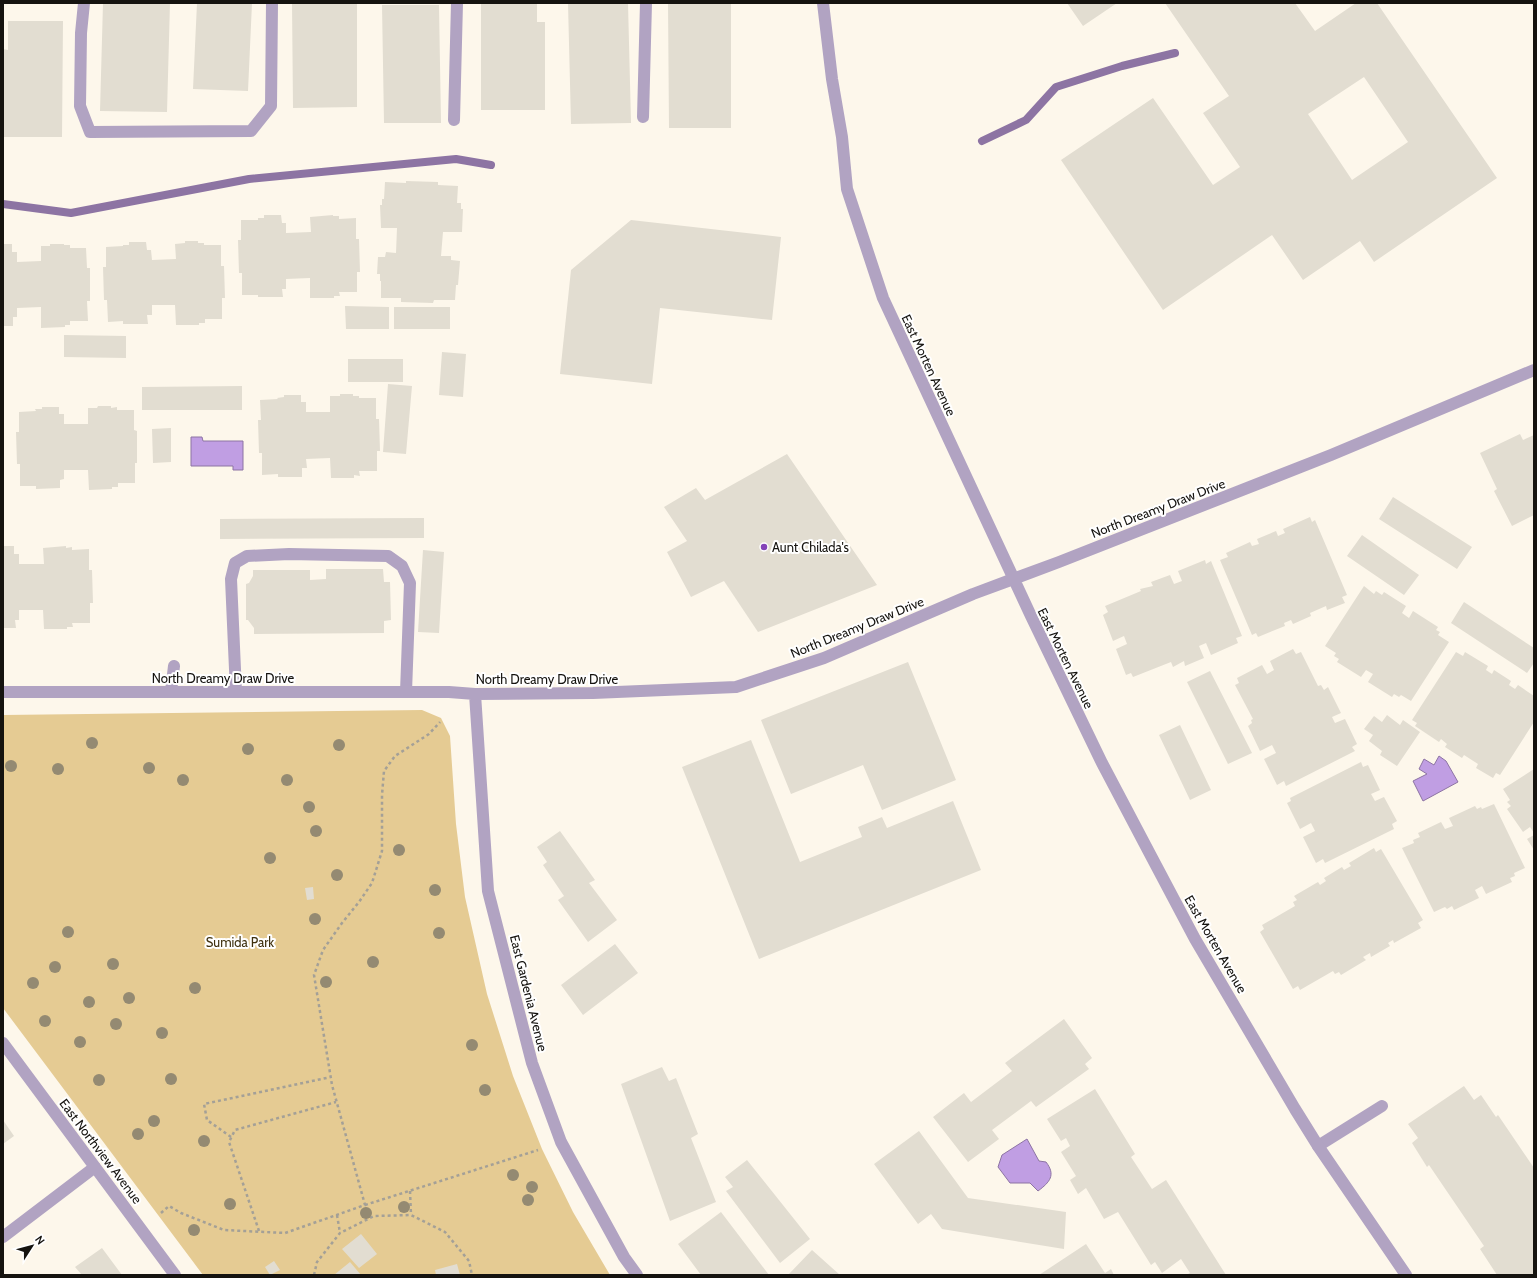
<svg xmlns="http://www.w3.org/2000/svg" width="1537" height="1278" font-family="Cabin,sans-serif">
	<rect width="100%" height="100%" fill="#fdf7eb"/>
	<!-- green -->
	<path fill="#e5cb93" d="M422 710 441 718 450 736 456 824 465 897 487 994 513 1076 542 1149 573 1212 610 1275H203L3 1008V715Z"/>
	<!-- water -->
	<path fill="#c09ee3" stroke="#8d74a3" d="M191 437H202L203 441H243V470H233V466H191Z
		M1439 756 1446 761 1458 782 1423 801 1413 781 1427 774 1419 769 1424 759 1434 765Z
		M1027 1139 1039 1161 1046 1162C1056 1175 1050 1182 1038 1191L1030 1183H1010L998 1167 1002 1155Z"/>
	<g fill="none" stroke-linecap="round" stroke-linejoin="round">
		<!-- stream -->
		<path stroke="#8d74a3" stroke-width="8" d="M982 141 1026 120 1056 87 1122 66 1175 53
			M3 204 71 213 249 179 456 159 491 165"/>
	</g>
	<!-- building -->
	<path fill="#e2ddd1" fill-rule="evenodd" d="M103 3H170L167 112 100 111Z
		M197 3H252L248 91 193 89Z
		M292 3H357V107L293 108Z
		M481 3H537V22H545V110H481Z
		M568 3H628L631 123 571 124Z
		M668 3H731V128H669Z
		M1067 3H1117L1083 26Z
		M1165 3H1295L1315 31 1356 3H1377L1497 178 1374 262 1360 241 1303 280 1272 235 1163 310 1061 160 1153 98 1213 185 1240 167 1203 113 1229 96ZM1364 77 1408 142 1352 180 1308 114Z
		M382 5H439L441 123H384Z
		M8 21H63L62 137H3V49L8 50Z
		M406 181 438 182V185L458 186 457 203H461V209H463L462 232H443L441 256H451V260L460 261 458 285H456L455 300H434L433 303 401 302V298H381V281H380V274H377L378 257H385L386 252 396 253 397 228H381L380 205H382V199H384L385 182 406 183Z
		M264 215H281L282 223H286V233L311 232 310 217 333 215V216H339V219L356 218V239H359L360 272H357V292H339L340 296H334V298H310V278L286 279V289H282L283 297H258V295H242V273H239L238 240H241V220H258V218H264Z
		M631 220 781 237 772 320 660 308 652 384 560 374 571 270Z
		M185 241H198V243H204V245H221V266H224L225 298H222V319H205V323H199V325H176L175 305H152V315H147L148 324H123V321L108 322 107 300H104L103 267H106V247L123 246V245H129V242H146L147 250H151L152 260 176 259 175 244 185 243Z
		M3 244H12V252H17V262L41 261V246H50V244H64V245H70V248H86L87 268H90V301H87L88 321H70V325H65V327L41 328V307L17 308V317H13V326H3Z
		M345 306 389 307V329H346Z
		M394 307H450V329H394Z
		M64 335 126 336V358L64 357Z
		M442 352 466 354 463 397 439 395Z
		M348 359H403V382H348Z
		M388 384 412 386 406 454 383 452Z
		M242 386V410H142V387Z
		M340 394H353V396H359V398H376V419H379L380 451H377V471H359L360 476 354 475V478H331L330 458 306 459 307 468H302V477H278V474L262 475V453H259L258 420H261L260 400 278 399 277 398 284 397V395H301V402H306V412H330V396H340Z
		M98 406H111V408L117 407V410H134V430L137 431V463H135V483H118V487H112V489L89 490 88 470H64V479L60 480V488L36 489V486H20V464H17L16 432H19V412L36 411 35 409H42V407H59V414H64V424H88V408H97Z
		M171 428V462L153 463 152 429Z
		M1520 434 1523 440 1534 435V515L1512 526 1494 491 1497 489 1480 453Z
		M787 454 877 585 758 632 724 581 691 597 667 552 687 541 664 507 696 488 705 500Z
		M1393 497 1472 547 1457 569 1379 519Z
		M1310 517 1312 522 1315 520 1347 595 1342 597 1345 603 1327 610 1326 606 1310 613 1311 616 1293 624 1291 620 1284 623 1285 626 1258 637 1256 633 1252 635 1220 560 1228 557 1226 553 1250 542 1252 546 1259 544 1257 539 1276 531 1278 536 1285 533 1283 529Z
		M424 518V538L220 539V519Z
		M1362 535 1419 575 1404 595 1347 556Z
		M3 546H14V554H19V564H44L43 548 66 546V548L72 547V550L89 549V570H92L93 603H90V623H72L73 627H67V629H44L43 610H19V620H15L16 628H3Z
		M423 550 444 552 439 633 418 632Z
		M1205 560 1206 564 1211 561 1242 636 1236 638 1238 643 1211 655 1206 643 1199 646 1204 658 1185 666 1184 661 1173 667 1171 662 1133 677 1131 673 1126 675 1116 649 1127 644 1124 636 1113 641 1103 615 1108 612 1105 606 1141 591 1140 589 1153 586 1151 582 1170 575 1174 584 1182 581 1178 571Z
		M326 569H383L384 582H390L391 620 384 621V633L254 634V628L248 620H246V584L249 583 253 576V570H310V580L326 579Z
		M1364 586 1374 594 1376 591 1382 595 1384 592 1406 606 1402 613 1409 618 1413 611 1438 627 1436 630 1440 632 1438 635 1449 642 1411 701 1401 695 1399 697 1394 694 1392 697 1368 682 1373 674 1366 670 1361 677 1337 662 1339 659 1334 656 1336 653 1325 646Z
		M1464 602 1534 648V663L1527 673 1451 623Z
		M1293 649 1296 654 1301 652 1318 686 1321 685 1324 690 1328 687 1341 713 1332 717 1335 723 1345 719 1357 744 1352 747 1355 751 1286 786 1284 781 1277 785 1264 759 1276 753 1272 745 1260 751 1248 726 1252 723 1251 720 1253 719 1235 685 1239 683 1237 678 1262 665 1267 674 1274 670 1270 661Z
		M1456 652 1463 656 1465 652 1488 666 1486 670 1492 674 1494 670 1511 681 1509 685 1515 689 1518 685 1534 696V722L1500 775 1496 773 1493 778 1476 768 1478 764 1464 755 1462 758 1445 747 1447 744 1441 739 1439 742 1415 726 1417 723 1412 720Z
		M908 662 956 780 882 810 863 765 791 794 761 720Z
		M1210 671 1252 753 1228 764 1187 682Z
		M1387 715 1400 725 1403 720 1420 732 1397 766 1380 755 1382 751 1369 741 1373 735 1364 729 1374 716 1382 722Z
		M1180 725 1211 790 1190 800 1159 735Z
		M751 740 800 862 862 837 858 827 882 817 887 828 953 801 981 870 759 959 682 767Z
		M1361 762 1363 767 1368 765 1380 790 1371 794 1375 801 1384 797 1397 821 1392 824 1394 829 1325 863 1323 859 1316 863 1303 837 1315 831 1311 823 1300 829 1287 803 1291 801 1290 798Z
		M1534 769V833L1530 827 1523 832 1507 809 1511 806 1507 802 1510 800 1503 789Z
		M1494 804 1525 868 1514 873 1515 876 1510 878 1512 882 1486 894 1482 886 1475 890 1479 898 1454 910 1452 906 1447 909 1445 907 1434 912 1402 848 1414 843 1413 840 1420 837 1418 833 1441 822 1445 829 1453 826 1449 818 1475 806 1477 809 1481 807 1482 809Z
		M560 831 595 880 589 883 617 920 588 942 558 900 564 896 543 865 547 862 537 847Z
		M1534 835V850L1527 839Z
		M1374 848 1376 852 1381 849 1423 920 1418 923 1421 928 1394 943 1393 940 1388 943 1390 946 1371 957 1370 953 1363 957 1366 960 1341 975 1339 972 1335 974 1333 971 1300 990 1298 986 1293 989 1260 932 1264 929 1262 925 1295 906 1293 902 1297 900 1294 896 1318 882 1320 885 1326 881 1324 878 1342 867 1344 870 1351 866 1349 863Z
		M313 887 314 899 307 900 305 888Z
		M615 944 638 973 583 1015 561 985Z
		M1064 1019 1092 1058 1085 1064 1089 1069 1036 1107 1031 1101 992 1130 999 1139 968 1162 933 1117 964 1093 971 1102 1012 1071 1005 1063Z
		M662 1067 669 1081 676 1078 698 1134 691 1138 716 1202 670 1221 621 1084Z
		M1464 1086 1474 1100 1481 1095 1496 1117 1498 1115 1534 1168V1275H1497L1480 1249 1484 1246 1429 1165 1427 1167 1412 1143 1418 1138 1408 1124Z
		M1095 1089 1135 1154 1131 1157 1152 1189 1166 1180 1226 1275H1186L1190 1273 1181 1259 1162 1273 1155 1262 1151 1265 1118 1212 1104 1219 1086 1188 1078 1194 1070 1180 1076 1176 1061 1152 1070 1146 1066 1138 1061 1141 1047 1119Z
		M3 1120 14 1136 3 1144Z
		M919 1131 968 1198 1066 1212 1064 1249 942 1229 931 1214 918 1224 874 1164Z
		M747 1160 810 1239 780 1263 726 1191 733 1187 725 1177Z
		M721 1212 769 1275H701L678 1244Z
		M361 1234 377 1254 359 1268 342 1249Z
		M1086 1244 1105 1273 1111 1269 1114 1275H1039Z
		M102 1248 122 1275H82L75 1267Z
		M812 1250 840 1275H788Z
		M274 1261 280 1270 270 1275 265 1267Z
		M350 1262 361 1275H334Z
		M457 1264 460 1275H436L435 1270Z"/>
	<g fill="none" stroke-linecap="round" stroke-linejoin="round">
		<!-- path -->
		<path stroke="#a4a097" stroke-width="2.5" stroke-dasharray="3 3" stroke-linecap="butt" d="M231 1137 207 1120 204 1104 331 1077
			M410 1191 411 1215
			M365 1205 538 1150
			M161 1213 169 1206 181 1213 224 1230 285 1233 365 1205 332 1085 314 975 323 950 342 923 359 902 372 883 382 851V795L384 771 395 756 429 734 440 722
			M337 1215 340 1233
			M259 1231 229 1142 235 1130 336 1102
			M314 1275 317 1262 340 1233 374 1216 411 1215 445 1232 469 1261 472 1275"/>
		<!-- service -->
		<path stroke="#b1a3c2" stroke-width="12" d="M643 117 646 3
			M454 120 457 3
			M236 692 231 579 235 563 247 556 289 554 388 556 402 566 410 583 406 692
			M1318 1146 1382 1106"/>
		<!-- minor -->
		<path stroke="#b1a3c2" stroke-width="12" d="M84 3 81 33 80 106 90 132 251 131 271 106 272 3
			M823 3 832 79 842 137 847 189 883 298 1031 616 1102 763 1150 854 1195 939 1295 1109 1318 1146 1406 1275
			M171 691 174 666
			M3 692H449L475 694 593 693 736 687 824 658 973 594 1059 562 1331 455 1534 370
			M475 694 488 891 532 1063 561 1142 624 1257 637 1275
			M3 1043 175 1275
			M3 1237 95 1167"/>
	</g>
	<!-- trees -->
	<g fill="#948a72">
		<circle cx="92" cy="743" r="6"/>
		<circle cx="339" cy="745" r="6"/>
		<circle cx="248" cy="749" r="6"/>
		<circle cx="11" cy="766" r="6"/>
		<circle cx="149" cy="768" r="6"/>
		<circle cx="58" cy="769" r="6"/>
		<circle cx="183" cy="780" r="6"/>
		<circle cx="287" cy="780" r="6"/>
		<circle cx="309" cy="807" r="6"/>
		<circle cx="316" cy="831" r="6"/>
		<circle cx="399" cy="850" r="6"/>
		<circle cx="270" cy="858" r="6"/>
		<circle cx="337" cy="875" r="6"/>
		<circle cx="435" cy="890" r="6"/>
		<circle cx="315" cy="919" r="6"/>
		<circle cx="68" cy="932" r="6"/>
		<circle cx="439" cy="933" r="6"/>
		<circle cx="373" cy="962" r="6"/>
		<circle cx="113" cy="964" r="6"/>
		<circle cx="55" cy="967" r="6"/>
		<circle cx="326" cy="982" r="6"/>
		<circle cx="33" cy="983" r="6"/>
		<circle cx="195" cy="988" r="6"/>
		<circle cx="129" cy="998" r="6"/>
		<circle cx="89" cy="1002" r="6"/>
		<circle cx="45" cy="1021" r="6"/>
		<circle cx="116" cy="1024" r="6"/>
		<circle cx="162" cy="1033" r="6"/>
		<circle cx="80" cy="1042" r="6"/>
		<circle cx="472" cy="1045" r="6"/>
		<circle cx="171" cy="1079" r="6"/>
		<circle cx="99" cy="1080" r="6"/>
		<circle cx="485" cy="1090" r="6"/>
		<circle cx="154" cy="1121" r="6"/>
		<circle cx="138" cy="1134" r="6"/>
		<circle cx="204" cy="1141" r="6"/>
		<circle cx="513" cy="1175" r="6"/>
		<circle cx="532" cy="1187" r="6"/>
		<circle cx="528" cy="1200" r="6"/>
		<circle cx="230" cy="1204" r="6"/>
		<circle cx="404" cy="1207" r="6"/>
		<circle cx="366" cy="1213" r="6"/>
		<circle cx="194" cy="1230" r="6"/>
	</g>
	<!-- markers -->
	<circle fill="#8443b8" stroke="#fff" stroke-width="1.5" cx="764" cy="547" r="4"/>
	<g text-anchor="middle" dominant-baseline="central" stroke-width="4" stroke-linejoin="round" paint-order="stroke">
		<!-- street labels -->
		<g font-size="13" fill="#15130f" stroke="#fff">
			<text transform="translate(929 365) rotate(65)">East Morten Avenue</text>
			<text transform="translate(1158 508) rotate(-21)">North Dreamy Draw Drive</text>
			<text transform="translate(857 627) rotate(-22)">North Dreamy Draw Drive</text>
			<text transform="translate(1066 658) rotate(64)">East Morten Avenue</text>
			<text x="223" y="678">North Dreamy Draw Drive</text>
			<text x="547" y="679">North Dreamy Draw Drive</text>
			<text transform="translate(1216 944) rotate(60)">East Morten Avenue</text>
			<text transform="translate(529 993) rotate(76)">East Gardenia Avenue</text>
			<text transform="translate(101 1151) rotate(53)">East Northview Avenue</text>
		</g>
		<!-- poi labels -->
		<g font-size="13" fill="#15130f" stroke="#fff" text-anchor="start">
			<text x="772" y="547">Aunt Chilada's</text>
		</g>
		<!-- park labels -->
		<g font-size="13" fill="#3f310f" stroke="#fff">
			<text x="240" y="942">Sumida Park</text>
		</g>
	</g>
	<!-- border -->
	<rect width="1537" height="1278" fill="none" stroke="#15130f" stroke-width="8"/>
	<!-- north arrow -->
	<g transform="translate(32 1246) rotate(54)" stroke="#ffffff" stroke-width="3" paint-order="stroke">
	<path d="M0-3L7 15L0 10L-7 15Z" fill="#15130f"/>
	<text y="-6" font-size="11" font-weight="bold" text-anchor="middle" fill="#15130f">N</text>
	</g>
</svg>
